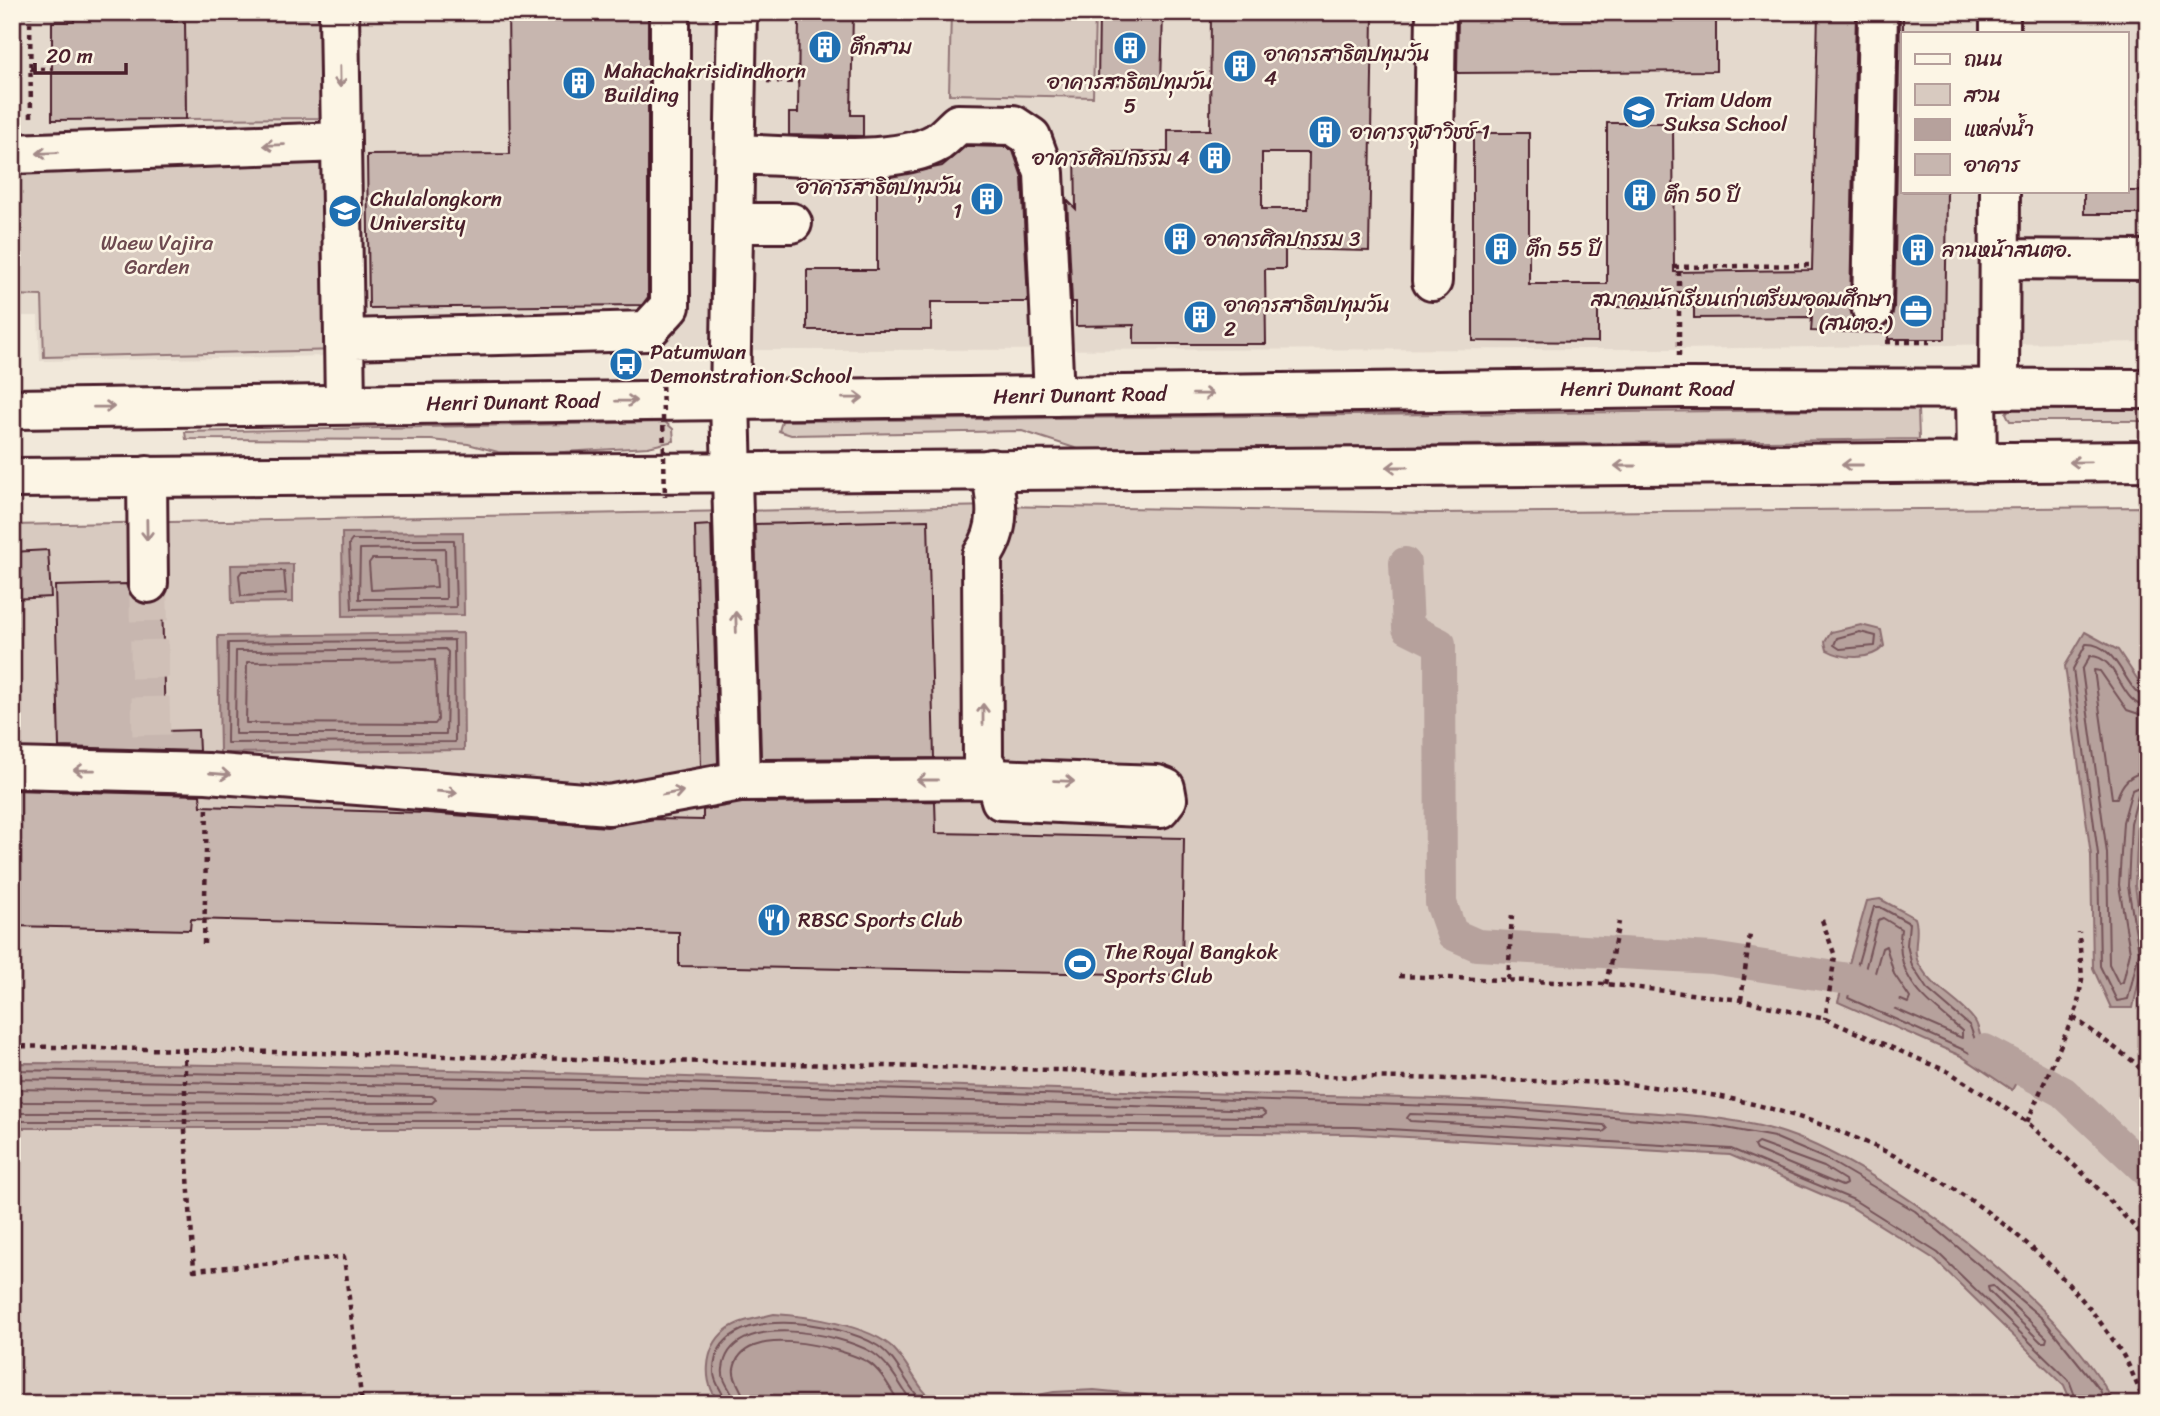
<svg xmlns="http://www.w3.org/2000/svg" width="2160" height="1416" font-family="Sriracha,'Playpen Sans Thai',sans-serif">
	<rect width="100%" height="100%" fill="#f1e8da"/>
	<filter id="ink" filterUnits="userSpaceOnUse"><feTurbulence type="fractalNoise" baseFrequency=".0143" numOctaves="2"/><feDisplacementMap in="SourceGraphic" scale="14" xChannelSelector="R" yChannelSelector="G"/><feConvolveMatrix kernelMatrix="1 2 1 2 8 2 1 2 1" color-interpolation-filters="sRGB"/></filter>
	<g filter="url(#ink)">
		<!-- built -->
		<path fill="#e4d9cd" fill-rule="evenodd" d="M12 12H2148V342L1679 349 677 350 40 361 38 316H12ZM1903 33H2127V191H1903Z"/>
		<!-- green -->
		<path fill="#d8cac0" stroke="#917476" stroke-width="2" d="M12 12H18L19 136H12Z
			M166 12H323V118L186 119 185 22H166Z
			M951 12H1095L1093 97 949 94Z
			M336 151 341 350 44 357 42 296 12 295V166Z
			M2012 406 2148 407V421H2010L2006 413Z
			M1918 409 1919 439 1081 450 1022 431 791 435 779 431 782 421Z
			M665 422 673 429 674 441 648 447 547 453 498 452 468 444 431 440 186 439 185 432Z
			M996 506 1430 513 2148 507V1404H12V525Z"/>
		<!-- water -->
		<path fill="#b6a19c" stroke="#8b6d6f" stroke-width="2" d="M463 532 464 615 343 616 342 533Z
			M293 564V602L232 603 231 565Z
			M1861 625 1881 630 1884 646C1871 661 1843 659 1827 650L1825 642 1831 632Z
			M2085 632 2118 650 2148 695V787L2138 823 2135 886 2145 953 2133 1008H2111L2093 968 2091 855 2065 666Z
			M463 633 464 750 220 753 218 636Z
			M1880 899 1915 918C1921 934 1910 950 1920 966 1934 990 1960 1000 1975 1021 1979 1027 1980 1036 1982 1043L2025 1066 2012 1090 1961 1056 1838 1002 1867 901Z
			M12 1063C393 1064 774 1081 1155 1092 1303 1096 1451 1096 1598 1109 1656 1113 1718 1114 1775 1130 1877 1159 2069 1307 2114 1404H2072L2064 1385 1934 1259 1851 1207 1730 1155 1354 1134 678 1128H12Z
			M774 1314C806 1316 869 1325 893 1348 910 1365 917 1389 937 1404H722C701 1385 704 1348 726 1330 740 1320 758 1318 774 1314Z
			M1094 1390 1145 1395 1177 1404H989L1054 1392Z"/>
		<g fill="none" stroke-linecap="round" stroke-linejoin="round">
			<!-- shore -->
			<path stroke="#755358" stroke-width="2" d="M352 540H454L456 607 352 609 349 544Z
				M445 548 446 599H359L360 549Z
				M372 559H435L437 587 371 590 369 563Z
				M242 571H284L286 594 241 596 239 575Z
				M1860 632 1876 636 1875 646 1840 649 1834 645 1837 638Z
				M454 640 455 742 227 743 228 643Z
				M445 649 448 652 446 734H235L236 651Z
				M435 660 438 720 435 724 246 723 247 662Z
				M2148 698C2125 695 2120 643 2086 644L2073 669 2098 854 2100 966 2117 1001 2128 999 2139 952 2128 886 2131 823 2138 796 2148 792
				M2148 707C2119 705 2119 655 2090 656L2082 670 2107 853 2109 964 2119 984 2123 982 2130 952 2119 885 2123 822 2132 790 2148 783
				M2148 717 2127 710 2100 671 2094 670 2112 798H2117C2122 783 2130 773 2148 772
				M1874 907H1880L1909 923 1907 945 1912 966 1927 989 1970 1026 1978 1048 2013 1068 2011 1077 1964 1050 1848 998Z
				M1883 918 1901 929C1894 980 1926 1000 1962 1031V1038L1859 993 1878 920Z
				M1886 946 1894 974 1910 998 1908 1003 1871 987 1882 948Z
				M12 1070 583 1080 1504 1108 1710 1125 1774 1137 1828 1160 1915 1211 2043 1319 2100 1390 2106 1404
				M12 1079 583 1089 1262 1110 1266 1114 1262 1117 678 1112 12 1113
				M12 1089 432 1096 436 1099 432 1103 12 1102
				M1410 1114 1504 1117 1604 1125 1607 1129 1603 1132 1410 1121 1407 1118Z
				M12 1121H678L1354 1127 1731 1149 1854 1200 1938 1253 2069 1380 2078 1404
				M1758 1143 1824 1167 1845 1180 1846 1184 1842 1186 1756 1150 1754 1146Z
				M1993 1286 2047 1338 2046 1342H2041L1989 1291 1988 1287Z
				M726 1404C725 1392 713 1384 714 1370 716 1300 841 1322 878 1346 899 1360 906 1387 925 1404
				M735 1404C734 1391 721 1383 723 1369 729 1310 840 1333 873 1353 890 1364 901 1387 913 1404
				M745 1404C745 1391 732 1381 734 1369 742 1322 838 1347 866 1361 881 1369 891 1390 900 1404
				M1027 1404 1094 1397 1151 1404"/>
			<!-- canal -->
			<path stroke="#b6a19c" stroke-width="32" d="M1405 563 1408 628 1440 644 1441 903 1452 934 1477 945 1712 958 1855 980 1884 996
				M1985 1050 2063 1092 2148 1172"/>
		</g>
		<!-- building -->
		<path fill="#c7b6af" stroke="#4a1f2b" stroke-width="2" fill-rule="evenodd" d="M74 12H166V22H185L186 119 52 120V22H74Z
			M508 12H648V297L642 305 369 308 367 155 510 154Z
			M799 12H853L851 115H863V136L789 135V113H798Z
			M1099 12H1163L1161 86 1098 84Z
			M1211 12 1373 16 1369 251 1285 249V269H1265L1266 344H1134V325L1076 326V302H1072L1067 200 1076 209 1075 152H1168V130H1210ZM1262 153H1309L1308 209H1262Z
			M1716 12V71L1457 73 1458 13Z
			M1818 12H1856L1850 309 1853 319 1860 327 1872 331 1883 328 1890 321 1894 309 1900 12H1903V191H1947L1945 339H1888V333L1811 331 1812 317 1694 318V307H1598V342L1473 341V133H1529V284H1607V123H1673L1674 272 1812 270Z
			M966 146 1006 147 1013 151 1022 177 1028 302H931V330H807V270H877V179L942 166Z
			M2084 191H2148V214H2084Z
			M928 520 934 758 761 759 755 524Z
			M711 525 718 763 701 766 695 526Z
			M48 550 51 597 12 599V552Z
			M126 584 130 595 138 602 149 605 162 599 165 731 198 730 199 751 59 747 55 586Z
			M12 790 200 795 201 806 428 813 607 827 655 819 703 820V810L742 803 935 801 936 833 1184 838 1182 975 679 966V932L191 919 190 930 12 926Z"/>
		<g fill="none" stroke-linecap="round" stroke-linejoin="round">
			<!-- minor-tunnel -->
			<path stroke="#d0c0b7" stroke-width="38" stroke-dasharray="38 19" stroke-linecap="butt" d="M148 583 152 763"/>
			<defs>
				<path id="minor" d="M339 12 345 404
					M2000 33V12
					M12 154 341 142
					M736 154C786 155 895 168 938 142 945 137 951 130 958 124L1013 125 1031 137 1044 173 1054 396
					M735 223H792
					M2000 259 2148 260
					M1432 281 1436 12
					M1872 309 1878 12
					M346 339 647 331 670 306V12
					M1999 389 2000 191
					M1976 390 1977 463
					M147 476 148 583
					M12 768 207 773 609 805 740 781 730 400 737 12
					M740 781 995 779 1157 785 1165 788 1167 799 1160 808 1001 800 995 779 983 761 982 556C1002 528 997 501 991 469"/>
				<path id="major" d="M12 409 1680 388 2148 389
					M12 478 2148 461"/>
			</defs>
			<!-- minor casing -->
			<use href="#minor" stroke="#4a1f2b" stroke-width="44"/>
			<!-- major casing -->
			<use href="#major" stroke="#4a1f2b" stroke-width="44"/>
			<!-- path -->
			<path stroke="#4a1f2b" stroke-width="4.5" stroke-dasharray="5 5" stroke-linecap="butt" d="M30 12 31 120
				M30 69H52
				M767 81 798 82
				M1674 267 1813 265
				M1886 342H1930
				M1679 356V266
				M1822 920 1835 956 1825 1019
				M204 944 207 805
				M1399 976 1606 984 1741 1000 1825 1019 1949 1072 2027 1122 2087 1177 2148 1241
				M1508 980 1512 914
				M1606 984 1619 922
				M1741 1000 1750 934
				M2073 1017 2134 1062 2148 1077
				M12 1046 1622 1083C1657 1088 1693 1091 1727 1098 1884 1131 2036 1218 2123 1355 2132 1370 2138 1388 2145 1404
				M185 1049V1130L194 1270 344 1257 362 1404
				M2027 1122 2077 1008 2082 979 2079 932
				M2140 1231 2148 1221"/>
			<!-- minor -->
			<use href="#minor" stroke="#fcf5e5" stroke-width="38"/>
			<!-- major -->
			<use href="#major" stroke="#fcf5e5" stroke-width="38"/>
			<!-- path-bridge -->
			<path stroke="#4a1f2b" stroke-width="4.5" stroke-dasharray="5 5" stroke-linecap="butt" d="M662 376 665 497"/>
		</g>
		<!-- one-way arrows -->
		<defs><path id="oneway-shaft" d="M-6 0H5M1.5-3L5.5 0L1.5 3" fill="none" stroke-width="1.6" stroke-linecap="round" stroke-linejoin="round" transform="scale(1.75)"/></defs>
		<g stroke="#a38a88">
			<use href="#oneway-shaft" transform="translate(340 77) rotate(89)"/>
			<use href="#oneway-shaft" transform="translate(274 145) rotate(178)"/>
			<use href="#oneway-shaft" transform="translate(47 153) rotate(178)"/>
			<use href="#oneway-shaft" transform="translate(1203 394) rotate(-1)"/>
			<use href="#oneway-shaft" transform="translate(853 398) rotate(-1)"/>
			<use href="#oneway-shaft" transform="translate(626 401) rotate(-1)"/>
			<use href="#oneway-shaft" transform="translate(104 407) rotate(-1)"/>
			<use href="#oneway-shaft" transform="translate(2080 462) rotate(179)"/>
			<use href="#oneway-shaft" transform="translate(1852 465) rotate(180)"/>
			<use href="#oneway-shaft" transform="translate(1625 466) rotate(180)"/>
			<use href="#oneway-shaft" transform="translate(1397 467) rotate(180)"/>
			<use href="#oneway-shaft" transform="translate(147 530) rotate(89)"/>
			<use href="#oneway-shaft" transform="translate(736 622) rotate(-92)"/>
			<use href="#oneway-shaft" transform="translate(983 714) rotate(-90)"/>
			<use href="#oneway-shaft" transform="translate(84 770) rotate(-179)"/>
			<use href="#oneway-shaft" transform="translate(220 774) rotate(5)"/>
			<use href="#oneway-shaft" transform="translate(927 780) rotate(180)"/>
			<use href="#oneway-shaft" transform="translate(1064 781) rotate(2)"/>
			<use href="#oneway-shaft" transform="translate(447 792) rotate(5)"/>
			<use href="#oneway-shaft" transform="translate(673 793) rotate(-10)"/>
		</g>
	</g>
	<!-- icons -->
	<defs>
		<symbol id="building-disc" viewBox="-11 -11 22 22"><circle r="9.5" fill="#1f6fb2" stroke="#fcf5e5"/><path d="M-4-6H4V6H1V3H-1V6H-4ZM-2.5-4.3h1.7v1.8h-1.7ZM.8-4.3h1.7v1.8H.8ZM-2.5-1h1.7V.8h-1.7ZM.8-1h1.7V.8H.8Z" fill="#fff"/></symbol>
		<symbol id="school-disc" viewBox="-11 -11 22 22"><circle r="9.5" fill="#1f6fb2" stroke="#fcf5e5"/><path d="M0-5L7-2L0 1L-7-2ZM-4 1L0 2.5L4 1V4Q0 6-4 4Z" fill="#fff"/></symbol>
		<symbol id="university-disc" viewBox="-11 -11 22 22"><circle r="9.5" fill="#1f6fb2" stroke="#fcf5e5"/><path d="M0-5L7-2L0 1L-7-2ZM-4 1L0 2.5L4 1V4Q0 6-4 4Z" fill="#fff"/></symbol>
		<symbol id="office-disc" viewBox="-11 -11 22 22"><circle r="9.5" fill="#1f6fb2" stroke="#fcf5e5"/><path d="M-6-3h4V-5.5h4V-3h4V5H-6ZM-1-4.5V-3h2v-1.5ZM-6 0V1H6V0Z" fill="#fff"/></symbol>
		<symbol id="bus-disc" viewBox="-11 -11 22 22"><circle r="9.5" fill="#1f6fb2" stroke="#fcf5e5"/><path d="M-5-6H5V4H4V6H2V4H-2V6H-4V4H-5ZM-3.5-4V0h7V-4ZM-3.5 1.2v1.5H-2V1.2ZM2 1.2v1.5H3.5V1.2Z" fill="#fff"/></symbol>
		<symbol id="restaurant-disc" viewBox="-11 -11 22 22"><circle r="9.5" fill="#1f6fb2" stroke="#fcf5e5"/><path d="M-5-6h1v4h1v-4h1v4h1v-4h1v5L-1.5 .5V6h-2V.5L-5-1ZM5-6V6H3V1.5H1.5Q1.5-4 5-6Z" fill="#fff"/></symbol>
		<symbol id="stadium-disc" viewBox="-11 -11 22 22"><circle r="9.5" fill="#1f6fb2" stroke="#fcf5e5"/><path d="M0-5a6.5 5 0 1 0 0 10a6.5 5 0 1 0 0-10ZM-3.5-1.8h7v3.6h-7Z" fill="#fff"/></symbol>
	</defs>
	<g fill-rule="evenodd">
		<use href="#building-disc" x="806" y="28" width="38" height="38"/>
		<use href="#building-disc" x="1111" y="29" width="38" height="38"/>
		<use href="#building-disc" x="1221" y="47" width="38" height="38"/>
		<use href="#building-disc" x="560" y="64" width="38" height="38"/>
		<use href="#school-disc" x="1620" y="93" width="38" height="38"/>
		<use href="#building-disc" x="1306" y="113" width="38" height="38"/>
		<use href="#building-disc" x="1196" y="139" width="38" height="38"/>
		<use href="#building-disc" x="1621" y="176" width="38" height="38"/>
		<use href="#building-disc" x="968" y="180" width="38" height="38"/>
		<use href="#university-disc" x="326" y="192" width="38" height="38"/>
		<use href="#building-disc" x="1161" y="220" width="38" height="38"/>
		<use href="#building-disc" x="1482" y="230" width="38" height="38"/>
		<use href="#building-disc" x="1899" y="231" width="38" height="38"/>
		<use href="#office-disc" x="1897" y="292" width="38" height="38"/>
		<use href="#building-disc" x="1181" y="298" width="38" height="38"/>
		<use href="#bus-disc" x="607" y="345" width="38" height="38"/>
		<use href="#restaurant-disc" x="755" y="901" width="38" height="38"/>
		<use href="#stadium-disc" x="1061" y="945" width="38" height="38"/>
	</g>
	<g text-anchor="middle" dominant-baseline="central" stroke-width="5" stroke-linejoin="round" paint-order="stroke">
		<!-- poi labels -->
		<g font-size="21" fill="#4a1f2b" stroke="#fcf5e5" text-anchor="start">
			<text x="850" y="47">ตึกสาม</text>
			<text x="1264" y="54">อาคารสาธิตปทุมวัน<tspan x="1264" dy="24">4</tspan></text>
			<text x="604" y="71">Mahachakrisidindhorn<tspan x="604" dy="24">Building</tspan></text>
			<text x="1130" y="82" text-anchor="middle">อาคารสาธิตปทุมวัน<tspan x="1130" dy="24">5</tspan></text>
			<text x="1664" y="100">Triam Udom<tspan x="1664" dy="24">Suksa School</tspan></text>
			<text x="1350" y="132">อาคารจุฬาวิชช์ 1</text>
			<text x="1190" y="158" text-anchor="end">อาคารศิลปกรรม 4</text>
			<text x="962" y="187" text-anchor="end">อาคารสาธิตปทุมวัน<tspan x="962" dy="24">1</tspan></text>
			<text x="1664" y="195">ตึก 50 ปี</text>
			<text x="370" y="199">Chulalongkorn<tspan x="370" dy="24">University</tspan></text>
			<text x="1204" y="239">อาคารศิลปกรรม 3</text>
			<text x="1526" y="249">ตึก 55 ปี</text>
			<text x="1942" y="250">ลานหน้าสนตอ.</text>
			<text x="1892" y="299" text-anchor="end">สมาคมนักเรียนเก่าเตรียมอุดมศึกษา<tspan x="1892" dy="24">(สนตอ.)</tspan></text>
			<text x="1224" y="305">อาคารสาธิตปทุมวัน<tspan x="1224" dy="24">2</tspan></text>
			<text x="650" y="352">Patumwan<tspan x="650" dy="24">Demonstration School</tspan></text>
			<text x="798" y="920">RBSC Sports Club</text>
			<text x="1104" y="952">The Royal Bangkok<tspan x="1104" dy="24">Sports Club</tspan></text>
		</g>
		<!-- park labels -->
		<g font-size="21" fill="#6e4a50" stroke="#fcf5e5">
			<text x="157" y="243">Waew Vajira<tspan x="157" dy="24">Garden</tspan></text>
		</g>
		<!-- street labels -->
		<g font-size="21" fill="#4a1f2b" stroke="#fcf5e5">
			<text x="1647" y="389">Henri Dunant Road</text>
			<text transform="translate(1080 395) rotate(-1)">Henri Dunant Road</text>
			<text transform="translate(513 402) rotate(-1)">Henri Dunant Road</text>
		</g>
	</g>
	<!-- margin -->
	<rect width="2160" height="1416" fill="none" stroke="#fcf5e5" stroke-width="42"/>
	<rect x="21" y="21" width="2118" height="1374" fill="none" stroke="#4a1f2b" stroke-width="2.5" filter="url(#ink)"/>
	<!-- legend -->
	<rect x="1901" y="32" width="228" height="161" fill="#fcf5e5" stroke="#b59f9b" stroke-width="2"/>
	<rect x="1915" y="54" width="35" height="10" fill="#fcf5e5" stroke="#b59f9b" stroke-width="2"/>
	<text x="1964" y="66" font-size="21" fill="#4a1f2b">ถนน</text>
	<rect x="1915" y="84" width="35" height="21" fill="#d8cac0" stroke="#b59f9b" stroke-width="2"/>
	<text x="1964" y="102" font-size="21" fill="#4a1f2b">สวน</text>
	<rect x="1915" y="119" width="35" height="21" fill="#b6a19c" stroke="#b59f9b" stroke-width="2"/>
	<text x="1964" y="136" font-size="21" fill="#4a1f2b">แหล่งน้ำ</text>
	<rect x="1915" y="154" width="35" height="21" fill="#c7b6af" stroke="#b59f9b" stroke-width="2"/>
	<text x="1964" y="172" font-size="21" fill="#4a1f2b">อาคาร</text>
	<!-- scale -->
	<path d="M35 63v10h91v-10" fill="none" stroke="#4a1f2b" stroke-width="3.5"/>
	<text x="46" y="63" font-size="21" fill="#4a1f2b" stroke="#fcf5e5" stroke-width="5" paint-order="stroke">20 m</text>
</svg>
